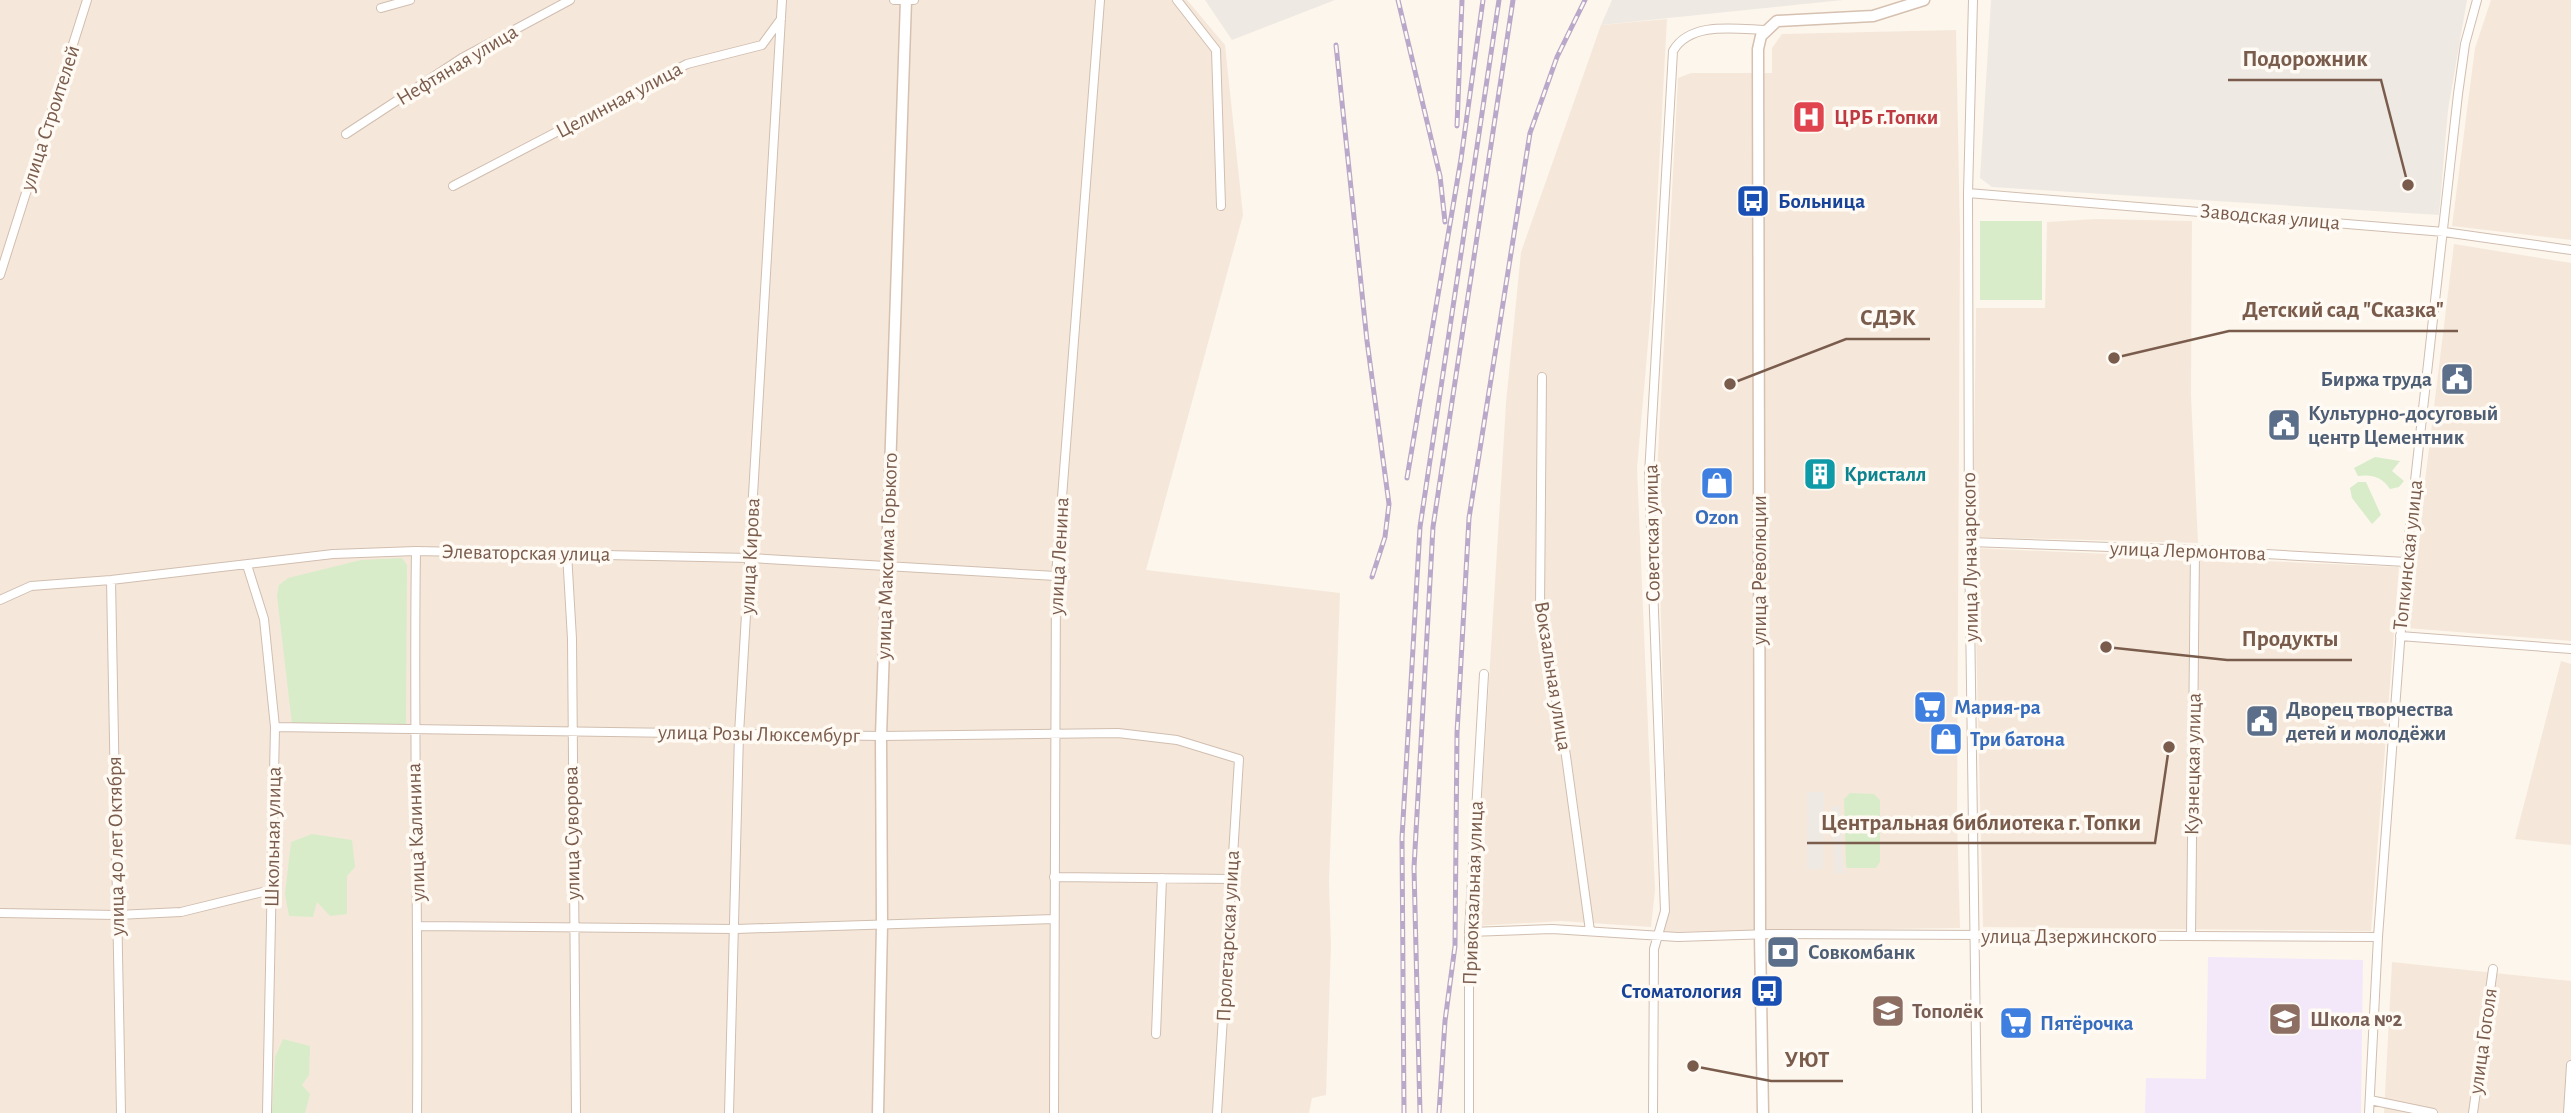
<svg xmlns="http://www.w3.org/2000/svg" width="2571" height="1113" font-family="'Alegreya Sans',sans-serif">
	<rect width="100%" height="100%" fill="#fdf6ec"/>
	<!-- residential -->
	<path fill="#f5e8da" d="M0 0H1187L1225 45 1243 215 1146 570 1340 593 1329 881 1331 946 1326 1095 1312 1098 1309 1113H0Z
		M2491 0H2571V240L2452 226 2475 48Z
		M1667 19 1652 299 1637 468 1655 890 1651 927 1561 921 1474 926 1506 403 1521 252 1601 25Z
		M1956 30 1960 235 1957 820 1960 928 1664 932 1669 911 1657 473 1678 78 1691 73H1772V48L1782 34Z
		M2096 219 2192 221 2191 395 2198 543 1973 537 1976 308H2045L2047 222Z
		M2454 244 2571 263V641L2407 628Z
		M1974 548 2399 567 2371 931 1983 927Z
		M2561 661 2571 664V845L2515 839Z
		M2392 962 2571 981V1113H2384Z"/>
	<!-- industrial -->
	<path fill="#efe9e4" d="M1205 0H1335L1232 40Z
		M1612 0H1843L1601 25Z
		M1991 0H2467L2448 110 2439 215 1992 187 1980 178Z
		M1807 792H1824L1823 869H1807Z
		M1840 806 1844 873H1835L1831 807Z"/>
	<!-- education -->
	<path fill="#f3e8fa" d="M2208 957 2363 960 2361 1113H2145L2146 1078 2206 1079Z"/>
	<!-- green -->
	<path fill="#d8ecc9" d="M1980 221H2042V300H1980Z
		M2375 457 2400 461 2392 471 2404 481 2399 487 2390 489C2382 477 2372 474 2358 476L2354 468Z
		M2358 482H2366L2381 515 2372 524 2352 498 2350 488Z
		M402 558 407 565 406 727 292 724 277 596 279 585 288 578 361 560Z
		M1850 793 1874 794 1880 800V862L1876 868H1847L1846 865 1844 799Z
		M312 834 352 840 355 867 347 876V914L330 916 317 902 313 917 289 916 285 894 291 842Z
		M283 1039 310 1046 309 1075 302 1085 310 1094 305 1113H272L275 1057Z"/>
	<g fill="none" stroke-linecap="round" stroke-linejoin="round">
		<defs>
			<path id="street" d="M894 0H914
				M1177 0 1216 50 1221 206
				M1973 0 1968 193 1969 542 1977 1113
				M381 8 410 0
				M346 134 462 58 570 0
				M453 186 687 64 762 45 781 19
				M1968 193 2444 232 2571 250
				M0 275 87 0
				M1542 377 1540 608 1566 756 1590 931
				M1969 542 2195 550 2406 562
				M416 551C413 739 419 926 417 1113
				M567 553 572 639 576 1113
				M247 565 264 619 275 727 267 1113
				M111 580 121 1113
				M0 600 31 586 111 580 333 554 416 551 750 558 1056 576
				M2400 636 2571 649
				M275 727 881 736 1118 733 1177 740 1239 759 1217 1113
				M1054 877 1232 879
				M0 913 117 915 181 912 271 890
				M419 926 736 929 1054 919
				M1469 932 1552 929 1678 937 1771 934 2378 937
				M2191 936 2195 550
				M1156 1034 1162 878
				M2370 1100 2433 1113
				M729 1113 739 734 782 0
				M1054 1113 1056 576 1100 0
				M1469 1113V932L1484 674
				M1653 1113 1654 949 1665 911 1649 475 1673 51C1690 21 1736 29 1765 30
				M2369 1113 2378 937 2406 562 2458 94 2465 44 2477 0
				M2473 1113 2493 969
				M2568 1113 2571 1065"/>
			<path id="secondary" d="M878 1113 882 925 881 736 906 0
				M1763 1113 1760 935 1758 49 1761 36 1777 21 1873 16 1924 0"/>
		</defs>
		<!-- street casing -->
		<use href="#street" stroke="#d1beb0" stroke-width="10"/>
		<!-- secondary casing -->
		<use href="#secondary" stroke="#d6c0b0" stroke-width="13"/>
		<!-- street -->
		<use href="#street" stroke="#fff" stroke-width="8"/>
		<!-- secondary -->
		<use href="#secondary" stroke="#fff" stroke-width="10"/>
		<defs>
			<path id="rail" d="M1398 0 1440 176 1445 222
				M1336 45 1367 341 1389 504 1385 537 1372 577
				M1457 126 1462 0
				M1407 478 1461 159 1483 0
				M1404 1113 1402 838 1420 527 1499 0
				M1420 1113 1414 868 1433 527 1513 0
				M1439 1113 1445 1021 1455 946 1457 733 1469 518 1530 133 1557 57 1585 0"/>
		</defs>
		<!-- rail casing -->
		<use href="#rail" stroke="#b9a8c9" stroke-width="5"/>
		<!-- rail -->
		<use href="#rail" stroke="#fffaf3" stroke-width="2.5" stroke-dasharray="8" stroke-linecap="butt"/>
	</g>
	<!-- icons -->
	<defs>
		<symbol id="hospital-square" viewBox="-11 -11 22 22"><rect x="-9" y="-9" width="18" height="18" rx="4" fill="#e0444e" stroke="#fffaf3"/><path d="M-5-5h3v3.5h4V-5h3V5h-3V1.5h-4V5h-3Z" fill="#fff"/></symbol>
		<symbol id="bus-square" viewBox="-11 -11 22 22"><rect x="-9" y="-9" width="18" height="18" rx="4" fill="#1a4fb4" stroke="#fffaf3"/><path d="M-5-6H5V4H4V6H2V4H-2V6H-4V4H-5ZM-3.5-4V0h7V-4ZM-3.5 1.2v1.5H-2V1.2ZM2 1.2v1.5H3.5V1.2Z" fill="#fff"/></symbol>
		<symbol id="civic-square" viewBox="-11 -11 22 22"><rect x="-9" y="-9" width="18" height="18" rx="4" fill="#5c6f8a" stroke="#fffaf3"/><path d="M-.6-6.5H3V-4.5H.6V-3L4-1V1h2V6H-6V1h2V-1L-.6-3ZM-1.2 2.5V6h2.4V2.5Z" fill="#fff"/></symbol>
		<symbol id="building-square" viewBox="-11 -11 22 22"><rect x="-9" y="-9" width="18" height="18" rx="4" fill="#0f9aa8" stroke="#fffaf3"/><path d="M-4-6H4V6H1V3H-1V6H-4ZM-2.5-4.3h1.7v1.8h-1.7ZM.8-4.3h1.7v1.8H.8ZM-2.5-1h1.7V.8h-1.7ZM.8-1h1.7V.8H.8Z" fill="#fff"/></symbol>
		<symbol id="shop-square" viewBox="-11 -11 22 22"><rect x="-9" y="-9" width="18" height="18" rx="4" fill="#3f7fe0" stroke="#fffaf3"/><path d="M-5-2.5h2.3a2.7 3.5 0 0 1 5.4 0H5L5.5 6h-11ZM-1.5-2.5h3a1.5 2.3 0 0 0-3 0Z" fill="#fff"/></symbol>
		<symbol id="supermarket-square" viewBox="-11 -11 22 22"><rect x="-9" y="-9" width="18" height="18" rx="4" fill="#3f7fe0" stroke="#fffaf3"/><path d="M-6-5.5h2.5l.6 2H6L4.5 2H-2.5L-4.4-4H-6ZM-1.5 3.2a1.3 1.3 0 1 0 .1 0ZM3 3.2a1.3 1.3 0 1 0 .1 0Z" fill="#fff"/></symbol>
		<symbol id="bank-square" viewBox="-11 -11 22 22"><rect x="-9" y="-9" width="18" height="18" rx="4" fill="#5c6f8a" stroke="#fffaf3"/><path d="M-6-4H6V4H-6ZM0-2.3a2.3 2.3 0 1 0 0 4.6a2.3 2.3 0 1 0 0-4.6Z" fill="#fff"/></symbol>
		<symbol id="school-square" viewBox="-11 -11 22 22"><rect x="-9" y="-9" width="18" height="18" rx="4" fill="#8d6e63" stroke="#fffaf3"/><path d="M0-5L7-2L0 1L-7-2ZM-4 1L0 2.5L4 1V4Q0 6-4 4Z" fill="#fff"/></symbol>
	</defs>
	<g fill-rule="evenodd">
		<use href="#hospital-square" x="1790" y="98" width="38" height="38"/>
		<use href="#bus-square" x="1734" y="182" width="38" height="38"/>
		<use href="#civic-square" x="2438" y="360" width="38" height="38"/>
		<use href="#civic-square" x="2265" y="406" width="38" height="38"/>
		<use href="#building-square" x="1801" y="455" width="38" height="38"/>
		<use href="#shop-square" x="1698" y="464" width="38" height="38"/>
		<use href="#supermarket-square" x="1911" y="688" width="38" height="38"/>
		<use href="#civic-square" x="2243" y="702" width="38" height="38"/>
		<use href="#shop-square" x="1927" y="720" width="38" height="38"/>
		<use href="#bank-square" x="1764" y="933" width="38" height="38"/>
		<use href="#bus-square" x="1748" y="972" width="38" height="38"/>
		<use href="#school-square" x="1869" y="992" width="38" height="38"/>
		<use href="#school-square" x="2266" y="1000" width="38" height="38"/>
		<use href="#supermarket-square" x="1997" y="1004" width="38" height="38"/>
	</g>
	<g text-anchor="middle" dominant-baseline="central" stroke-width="7" stroke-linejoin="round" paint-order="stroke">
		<!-- street labels -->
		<g font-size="21" fill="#7a5c4d" stroke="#fffaf3">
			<text transform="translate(457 65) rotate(-31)">Нефтяная улица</text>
			<text transform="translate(619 100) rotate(-28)">Целинная улица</text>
			<text transform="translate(50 118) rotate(-72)">улица Строителей</text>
			<text transform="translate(2270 217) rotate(5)">Заводская улица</text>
			<text transform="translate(1652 533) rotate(-91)">Советская улица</text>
			<text transform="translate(2188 551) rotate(2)">улица Лермонтова</text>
			<text transform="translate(526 553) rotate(1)">Элеваторская улица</text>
			<text transform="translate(2408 555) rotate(-84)">Топкинская улица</text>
			<text transform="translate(750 556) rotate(-87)">улица Кирова</text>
			<text transform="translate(887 556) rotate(-88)">улица Максима Горького</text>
			<text transform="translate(1059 556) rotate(-87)">улица Ленина</text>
			<text transform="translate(1970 557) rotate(-91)">улица Луначарского</text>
			<text transform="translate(1759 570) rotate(-90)">улица Революции</text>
			<text transform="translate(1553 676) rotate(81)">Вокзальная улица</text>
			<text transform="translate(759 734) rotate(1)">улица Розы Люксембург</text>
			<text transform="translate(2193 764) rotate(-89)">Кузнецкая улица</text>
			<text transform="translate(416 832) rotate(-92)">улица Калинина</text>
			<text transform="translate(572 833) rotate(-91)">улица Суворова</text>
			<text transform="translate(273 837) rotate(-89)">Школьная улица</text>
			<text transform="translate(116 846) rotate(-91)">улица 40 лет Октября</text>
			<text transform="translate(1473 893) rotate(-88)">Привокзальная улица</text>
			<text transform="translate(1228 936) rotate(-87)">Пролетарская улица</text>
			<text x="2069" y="936">улица Дзержинского</text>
			<text transform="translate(2483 1041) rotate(-82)">улица Гоголя</text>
		</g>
		<!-- health labels -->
		<g font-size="21" font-weight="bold" fill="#be3a42" stroke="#fffaf3" text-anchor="start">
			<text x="1834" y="117">ЦРБ г.Топки</text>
		</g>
		<!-- transit labels -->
		<g font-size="21" font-weight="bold" fill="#164399" stroke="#fffaf3" text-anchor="start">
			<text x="1778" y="201">Больница</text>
			<text x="1742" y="991" text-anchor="end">Стоматология</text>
		</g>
		<!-- service labels -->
		<g font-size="21" font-weight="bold" fill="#4e5e75" stroke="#fffaf3" text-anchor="start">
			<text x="2432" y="379" text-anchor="end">Биржа труда</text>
			<text x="2308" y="413">Культурно-досуговый<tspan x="2308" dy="24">центр Цементник</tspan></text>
			<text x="2286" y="709">Дворец творчества<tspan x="2286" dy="24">детей и молодёжи</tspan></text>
			<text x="1808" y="952">Совкомбанк</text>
		</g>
		<!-- culture labels -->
		<g font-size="21" font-weight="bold" fill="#0d838f" stroke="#fffaf3" text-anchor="start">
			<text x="1844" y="474">Кристалл</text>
		</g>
		<!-- shop labels -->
		<g font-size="21" font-weight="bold" fill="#366cbe" stroke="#fffaf3" text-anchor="start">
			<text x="1717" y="517" text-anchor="middle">Ozon</text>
			<text x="1954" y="707">Мария-ра</text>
			<text x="1970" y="739">Три батона</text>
			<text x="2040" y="1023">Пятёрочка</text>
		</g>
		<!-- education labels -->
		<g font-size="21" font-weight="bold" fill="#785e54" stroke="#fffaf3" text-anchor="start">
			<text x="1912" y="1011">Тополёк</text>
			<text x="2310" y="1019">Школа №2</text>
		</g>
	</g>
	<!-- callouts -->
	<path fill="none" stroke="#7a5c4d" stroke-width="2.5" d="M2408 185L2381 80H2228M2114 358L2229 331H2458M1730 384L1846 339H1930M2106 647L2227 660H2352M2169 747L2155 843H1807M1693 1066L1771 1081H1843"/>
	<g fill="#7a5c4d" stroke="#fffaf3" stroke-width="2.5">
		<circle cx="2408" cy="185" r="7"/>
		<circle cx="2114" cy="358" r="7"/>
		<circle cx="1730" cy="384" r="7"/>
		<circle cx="2106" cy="647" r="7"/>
		<circle cx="2169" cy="747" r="7"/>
		<circle cx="1693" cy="1066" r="7"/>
	</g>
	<g font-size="23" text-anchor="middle" font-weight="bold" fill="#7a5c4d" stroke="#fffaf3" stroke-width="7" stroke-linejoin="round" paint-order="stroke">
		<text x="2305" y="66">Подорожник</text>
		<text x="2343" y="317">Детский сад "Сказка"</text>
		<text x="1888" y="325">СДЭК</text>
		<text x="2290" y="646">Продукты</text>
		<text x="1981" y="830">Центральная библиотека г. Топки</text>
		<text x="1807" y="1067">УЮТ</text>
	</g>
</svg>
